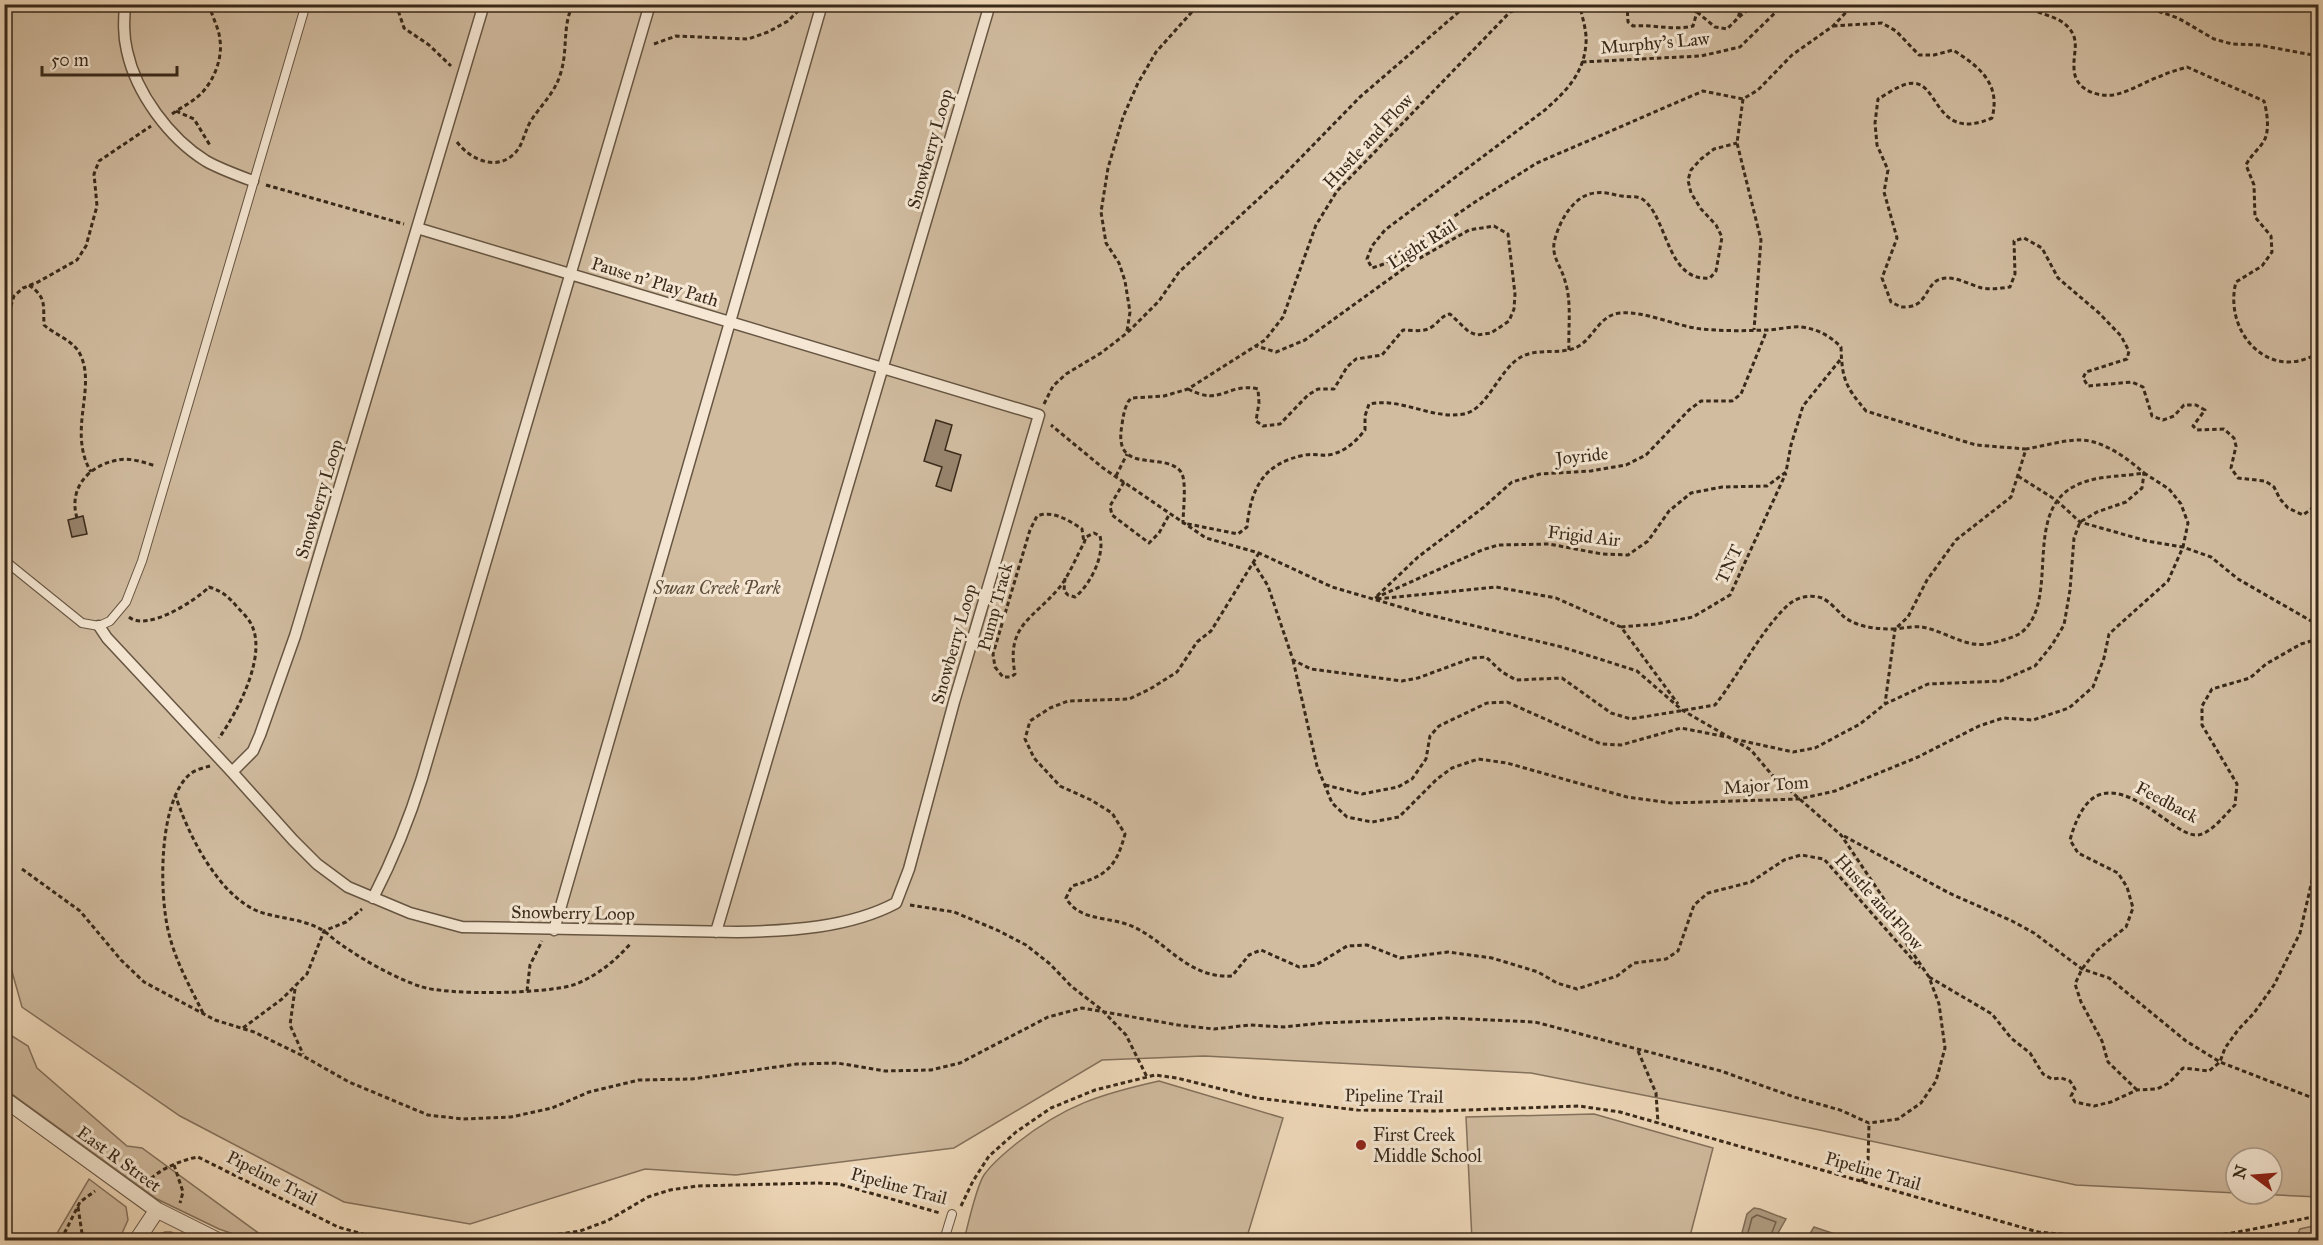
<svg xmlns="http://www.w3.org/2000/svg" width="2323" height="1245" font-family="'IM FELL Great Primer',serif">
	<rect width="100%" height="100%" fill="#f0dabb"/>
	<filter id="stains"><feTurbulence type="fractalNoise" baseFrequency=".00333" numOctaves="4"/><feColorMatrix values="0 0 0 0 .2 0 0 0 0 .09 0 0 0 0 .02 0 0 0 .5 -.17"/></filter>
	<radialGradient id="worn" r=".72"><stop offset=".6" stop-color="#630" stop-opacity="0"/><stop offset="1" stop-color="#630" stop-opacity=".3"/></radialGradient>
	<!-- green -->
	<path fill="#d1bca0" stroke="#84725d" stroke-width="1.5" d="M4 5H2318V1197L2256 1194H2272V1158H2236V1193L2076 1185 1815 1129 1531 1073 1204 1056 1102 1060 954 1148 736 1175 645 1169 470 1224 344 1202 180 1116 22 1007 11 968 5 962Z
		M4 1031 28 1046 37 1068 127 1146 142 1148 268 1240H251L219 1229 157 1199 5 1089Z
		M1159 1081 1283 1118 1246 1240H964C968 1225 976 1187 984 1175 993 1162 1006 1152 1017 1143 1065 1105 1101 1094 1159 1081Z
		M1594 1114 1713 1148 1689 1240H1472L1466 1117Z
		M89 1179 126 1207 128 1220 119 1240H53Z
		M2318 1225V1240H2295L2300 1229Z
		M165 1232H171L189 1240H150L152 1237Z"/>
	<!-- water -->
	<path fill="#b19e84" stroke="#816f5a" stroke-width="1.5" d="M1754 1208 1760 1209 1786 1219 1774 1240H1740L1747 1214Z
		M1814 1227 1853 1240H1854H1806Z"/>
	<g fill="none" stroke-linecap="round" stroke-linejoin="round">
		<!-- shore -->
		<path stroke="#74644f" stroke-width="1.5" d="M1746 1240 1752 1218 1757 1215 1776 1222 1769 1240"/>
	</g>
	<!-- building -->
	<path fill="#98856e" stroke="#38291a" stroke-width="1.5" d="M936 420 952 425 945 450 961 455 951 491 936 486 942 467 924 461Z
		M83 516 87 534 72 537 68 520Z"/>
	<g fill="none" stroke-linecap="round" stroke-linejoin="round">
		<defs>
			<path id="service" d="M4 560 82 623 99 626 110 621 126 602 142 561 306 4
				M944 1240 952 1214"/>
			<path id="pedestrian" d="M125 4C124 20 123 35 127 51 136 93 169 138 206 161 220 169 237 175 253 181
				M99 626 107 638 232 772 293 840 317 864 348 887 410 913 462 927 737 932C789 931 849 928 896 903L909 869 954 702 1039 415 417 228
				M232 772 253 751 260 735 295 636 484 4
				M373 898C393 859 409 820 422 778L650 4
				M554 930 822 4
				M716 932 990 4"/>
			<path id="minor" d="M4 1099 157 1210 217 1240
				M137 1240 157 1210"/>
		</defs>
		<!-- service casing -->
		<use href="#service" stroke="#665542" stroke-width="10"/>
		<!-- pedestrian casing -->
		<use href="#pedestrian" stroke="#665542" stroke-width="13"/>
		<!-- minor casing -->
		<use href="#minor" stroke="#665542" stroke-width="17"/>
		<!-- path -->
		<path stroke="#38291a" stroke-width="3" stroke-dasharray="4.5 3" stroke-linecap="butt" d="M396 4 404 28 429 45 451 66
			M1577 4 1580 6C1582 17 1587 31 1586 43 1584 74 1566 91 1545 110L1385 230 1372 246 1367 259 1372 268 1384 264 1478 200 1537 163 1703 91 1743 99 1758 90 1792 55 1833 26 1854 4
			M1627 4 1628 22 1633 26C1654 24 1673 31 1693 26L1697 12 1686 7 1659 4
			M2025 4C2038 16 2057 14 2069 28 2080 41 2073 53 2074 68 2074 88 2094 97 2113 95 2130 92 2146 81 2161 76 2169 72 2178 70 2187 67L2264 101C2267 112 2270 130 2264 141 2259 149 2251 155 2246 165L2254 185 2255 217 2271 236 2272 252 2262 266 2236 282C2223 332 2269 383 2318 353
			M2137 4 2178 18 2214 39 2232 44 2259 45 2318 56
			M1697 12 1715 27 1727 29 1738 18 1742 4
			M1739 17 1755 4
			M1833 26 1882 23 1896 31 1919 55H1934L1953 50C1980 67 2001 84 1992 118 1931 144 1941 75 1907 84 1898 86 1887 94 1878 99L1875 123 1877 145 1888 170 1884 192 1897 238 1882 278 1891 302 1901 307C1905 307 1911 307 1915 305 1927 300 1928 282 1941 279 1954 275 1970 285 1982 288 1992 290 2001 288 2010 287L2015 274 2014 241 2024 238 2042 248 2058 278 2099 313 2121 336 2129 351 2127 359 2086 372 2083 378 2088 386 2132 382 2143 387 2152 416 2163 420 2174 416 2184 405H2196L2205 410 2193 426 2197 430 2224 429 2234 438 2236 446 2231 468 2238 478 2265 481 2274 487 2280 499 2288 508 2303 515 2318 504
			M654 44 676 36 748 39 768 32 788 21 805 4
			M1582 62 1701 56 1740 47 1784 4
			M1743 99 1737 143 1761 240 1754 330
			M176 111 194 119 211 147
			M172 114C180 108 189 104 196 98 212 86 223 60 220 40 219 28 212 17 209 4
			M457 142C472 162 502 173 519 148 524 139 526 128 532 119 543 103 556 91 561 72 568 49 562 27 573 4
			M266 185 404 224
			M2318 256 2314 259 2318 280
			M29 285C47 298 43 305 44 325 55 335 73 340 80 354 97 388 67 431 91 472
			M4 328 14 296 23 288 38 282 77 260 86 246 97 206 94 174 99 161 151 126
			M1127 331 1130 312 1125 281 1119 263 1106 243 1101 212 1108 168 1123 117 1138 83 1156 52 1199 4
			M1569 350C1568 328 1572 302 1565 281 1561 265 1550 256 1555 239 1560 220 1574 195 1595 193 1604 191 1613 195 1622 196 1632 198 1639 194 1647 203 1668 225 1669 282 1710 278L1716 271 1722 237 1716 225 1701 209 1691 193 1688 180 1691 170 1701 159 1714 149 1737 143
			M1188 389C1222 407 1227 382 1258 389L1259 403 1256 421 1263 426 1280 424 1308 395 1318 389H1334L1347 367 1356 359 1382 355 1403 330C1413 330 1425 333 1433 326 1440 321 1441 316 1450 314L1469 332 1477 335 1491 333 1509 321 1514 309 1515 294 1508 234 1494 226 1469 230 1413 262 1305 340 1276 352 1256 346
			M1044 404 1053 386 1066 374 1101 353 1127 333 1159 301 1179 272 1279 180 1360 97 1468 4
			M1116 476 1127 454
			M2018 476 2056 500 2080 522 2147 541 2183 547 2211 557 2238 579 2318 625
			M1124 482 1110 506 1112 515 1149 543 1159 533 1169 515
			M77 518C68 488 89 465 118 460 130 457 145 463 156 466
			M1259 553 1211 631 1197 642 1177 672 1150 689 1129 699 1068 701 1050 708 1030 721 1025 739 1034 758 1060 786 1091 800 1112 813 1125 834C1116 868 1106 876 1072 886L1066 898C1078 919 1102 917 1123 923 1164 935 1184 979 1232 976L1249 955 1261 950 1299 967 1316 965 1347 946 1367 945 1400 958 1448 952 1492 958 1538 972 1557 983 1577 989 1617 976 1634 963 1666 959 1678 951 1694 905 1708 893 1751 882 1784 860 1801 855 1824 859 1920 968
			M1253 562 1268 586 1293 660 1311 669 1402 681 1418 678 1472 658 1486 657 1502 672 1516 680 1562 678 1611 713 1631 719 1715 705C1739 675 1760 631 1788 605 1797 597 1810 594 1822 598 1829 601 1837 610 1843 616 1858 628 1877 629 1895 629L1908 617 1927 580 1956 540 2011 497 2026 449 1976 445 1866 411C1845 386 1842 379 1841 347 1830 336 1818 329 1801 327 1790 326 1777 330 1765 330 1744 331 1722 331 1701 329 1676 326 1645 311 1621 313 1600 314 1594 337 1579 346 1562 356 1539 347 1521 357 1499 369 1488 409 1464 414 1432 420 1401 397 1369 404L1365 416V430C1356 441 1347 450 1333 454 1324 457 1314 453 1305 455 1264 463 1251 487 1247 527L1238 534 1183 523C1183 512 1187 480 1181 472 1165 450 1112 477 1122 425 1123 417 1124 410 1128 402L1131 398 1164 396 1188 389 1265 340 1283 317 1316 225 1337 191 1510 12 1537 4
			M1065 578 1064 591 1068 595 1075 597C1090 585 1105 556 1100 536L1094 533 1086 537 1084 543C1076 557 1069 576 1059 588 1032 620 1006 625 1015 674L1011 677H1003L995 667 993 654 1030 530 1037 516C1053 510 1068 520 1082 529L1084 543
			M1377 596 1418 557 1484 507 1512 482 1540 474 1591 471 1626 465 1646 455 1689 410 1701 401H1732L1741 394 1767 330
			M1375 598 1482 550 1498 545 1549 544 1602 554 1628 555 1648 541 1669 511 1691 493 1722 487 1767 486 1786 472 1791 445 1803 406 1840 360
			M1377 599 1496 587 1556 598 1621 627 1678 704
			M129 617C147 632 195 601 209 587 222 591 229 597 238 608 242 612 247 617 250 622 269 653 238 711 219 738
			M1621 627 1656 624 1693 617 1730 595 1786 473
			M1293 660 1317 766 1332 803 1347 817 1372 822 1399 817 1437 779 1452 768 1478 759 1507 763 1627 797 1671 803 1799 799 1835 791 1918 757 1979 726 2003 718 2033 720 2069 708 2093 687 2104 658 2109 634 2168 581 2183 547 2188 523 2181 504 2169 489 2144 473C2121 477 2094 475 2073 487 2023 514 2060 600 2022 632 2016 637 2000 641 1992 643 1967 650 1946 631 1922 627 1914 626 1903 628 1895 629L1885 704
			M1734 739 1793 752 1815 748 1860 724 1885 704 1928 684 2001 681 2035 666 2052 645 2064 625 2070 590 2074 538 2080 522 2097 512 2126 502 2142 488 2144 473C2127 458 2102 439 2077 440 2060 441 2043 446 2026 449
			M1325 785 1362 794 1398 787 1412 779 1426 759 1430 736 1439 726 1487 703 1507 702 1601 744 1621 745 1681 728 1727 737
			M175 794C187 833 219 897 260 912 281 919 307 919 325 932 330 935 334 940 339 943 363 960 391 976 419 986 446 996 550 994 576 984 598 975 615 961 630 944
			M1844 836 1949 893 2012 921 2034 933 2082 969 2109 978 2186 1041 2220 1062 2318 1100
			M22 869 80 911 121 960 144 982 215 1020 254 1032 303 1056 349 1082 428 1115 463 1119 511 1117 552 1108 589 1092 639 1080 692 1079 797 1064 837 1063 885 1071 931 1070 960 1063 1048 1017 1082 1008 1178 1025 1214 1029 1250 1025 1284 1027 1322 1023 1447 1018 1535 1022 1721 1071 1794 1097 1840 1110 1869 1123 1898 1119 1921 1103 1936 1081 1945 1048 1939 1004 1929 977 1908 946 1884 899 1841 835 1772 775 1751 750 1682 710 1637 671 1562 647 1421 613 1332 587 1259 553 1206 538 1103 468 1051 425
			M910 905 954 912 997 930 1026 945 1050 964 1071 986 1102 1010 1126 1035 1147 1077
			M1929 977 1992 1014 2011 1038 2030 1053 2043 1074 2052 1079 2061 1078 2070 1081 2075 1089 2071 1096 2075 1102 2094 1106 2111 1102 2137 1090 2157 1089 2169 1083 2183 1068 2209 1071 2220 1062 2225 1048 2238 1030 2254 1013 2274 985 2300 933 2318 854
			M295 989 290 1025 303 1054
			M527 991 530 965 542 941
			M203 1013C190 987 176 962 169 934 159 896 158 803 189 775 194 770 203 768 210 766
			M243 1028 282 999 307 974 324 931 346 922 362 909
			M1638 1051 1656 1093 1658 1123
			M2137 1090 2108 1062 2102 1041 2081 1002 2075 984 2082 969 2096 951 2126 927 2133 908 2127 887 2118 873 2078 853 2070 840C2087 779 2116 784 2162 817 2171 823 2184 834 2195 835 2210 836 2225 814 2235 805L2237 784 2202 725V706L2212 689 2250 678 2266 664 2301 644 2318 639
			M174 1165 183 1192 180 1203
			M1862 1182 1868 1162 1869 1123
			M146 1184C155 1171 183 1159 198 1157L338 1227 384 1240
			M961 1206 973 1181 989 1156 1016 1132 1051 1108 1095 1090 1155 1075 1177 1078 1257 1098 1357 1110 1438 1111 1579 1106 1620 1112 2038 1232C2082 1236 2127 1241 2172 1239 2222 1238 2270 1225 2318 1216
			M78 1207 83 1240
			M61 1240 80 1202 95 1191
			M521 1240 580 1231 607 1221 648 1197 670 1190 697 1186 817 1183 839 1184 940 1213"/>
		<!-- service -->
		<use href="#service" stroke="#f5e7d3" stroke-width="8"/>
		<!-- pedestrian -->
		<use href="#pedestrian" stroke="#f5e7d3" stroke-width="10"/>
		<!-- minor -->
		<use href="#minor" stroke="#f5e7d3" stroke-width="15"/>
	</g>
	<!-- markers -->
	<circle fill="#8f2418" stroke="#f5e7d3" stroke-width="2" cx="1361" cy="1145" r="6"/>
	<g text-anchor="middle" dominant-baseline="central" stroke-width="6" stroke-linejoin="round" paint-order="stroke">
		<!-- street labels -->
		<g font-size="18" fill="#38291a" stroke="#f5e7d3">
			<text transform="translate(1655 43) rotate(-5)">Murphy's Law</text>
			<text transform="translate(1368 141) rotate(-47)">Hustle and Flow</text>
			<text transform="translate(930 149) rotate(-74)">Snowberry Loop</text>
			<text transform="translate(1422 244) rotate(-32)">Light Rail</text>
			<text transform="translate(655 282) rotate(17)">Pause n' Play Path</text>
			<text transform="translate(1582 456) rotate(-6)">Joyride</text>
			<text transform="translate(319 499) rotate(-73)">Snowberry Loop</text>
			<text transform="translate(1584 536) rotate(7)">Frigid Air</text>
			<text transform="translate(1729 564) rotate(-65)">TNT</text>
			<text transform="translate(995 607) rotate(-75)">Pump Track</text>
			<text transform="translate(954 644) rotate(-74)">Snowberry Loop</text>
			<text transform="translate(1766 785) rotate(-4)">Major Tom</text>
			<text transform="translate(2167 802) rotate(28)">Feedback</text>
			<text transform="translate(1879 902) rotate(48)">Hustle and Flow</text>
			<text transform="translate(573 913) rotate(1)">Snowberry Loop</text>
			<text transform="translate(1394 1096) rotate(1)">Pipeline Trail</text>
			<text transform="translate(119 1159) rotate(36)">East R Street</text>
			<text transform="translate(1873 1171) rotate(16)">Pipeline Trail</text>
			<text transform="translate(272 1178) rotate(27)">Pipeline Trail</text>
			<text transform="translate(899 1186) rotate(15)">Pipeline Trail</text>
		</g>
		<!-- park labels -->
		<g font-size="18" font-style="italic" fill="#5e4e3c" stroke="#f5e7d3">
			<text x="717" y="588">Swan Creek Park</text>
		</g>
		<!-- poi labels -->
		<g font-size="18" fill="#38291a" stroke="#f5e7d3" text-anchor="start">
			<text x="1373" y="1135">First Creek<tspan x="1373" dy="21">Middle School</tspan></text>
		</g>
	</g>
	<!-- margin -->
	<rect width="2323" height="1245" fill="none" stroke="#f0dabb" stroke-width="24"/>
	<rect x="6" y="6" width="2311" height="1233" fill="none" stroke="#38291a" stroke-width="3"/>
	<rect x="12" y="12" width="2299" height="1221" fill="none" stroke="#38291a" stroke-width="1.5"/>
	<!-- north arrow -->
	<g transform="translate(2254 1176) rotate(286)"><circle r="28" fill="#f5e7d3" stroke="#a99b89" stroke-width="1.5"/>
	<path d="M0-4.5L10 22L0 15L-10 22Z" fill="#8f2418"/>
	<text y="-9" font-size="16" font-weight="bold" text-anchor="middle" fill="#38291a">N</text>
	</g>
	<!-- scale -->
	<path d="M42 66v9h135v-9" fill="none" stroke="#38291a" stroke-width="3"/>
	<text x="51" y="66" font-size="18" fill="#38291a" stroke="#f5e7d3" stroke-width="4.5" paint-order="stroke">50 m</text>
	<rect width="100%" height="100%" filter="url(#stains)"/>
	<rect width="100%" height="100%" fill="url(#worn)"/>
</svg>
